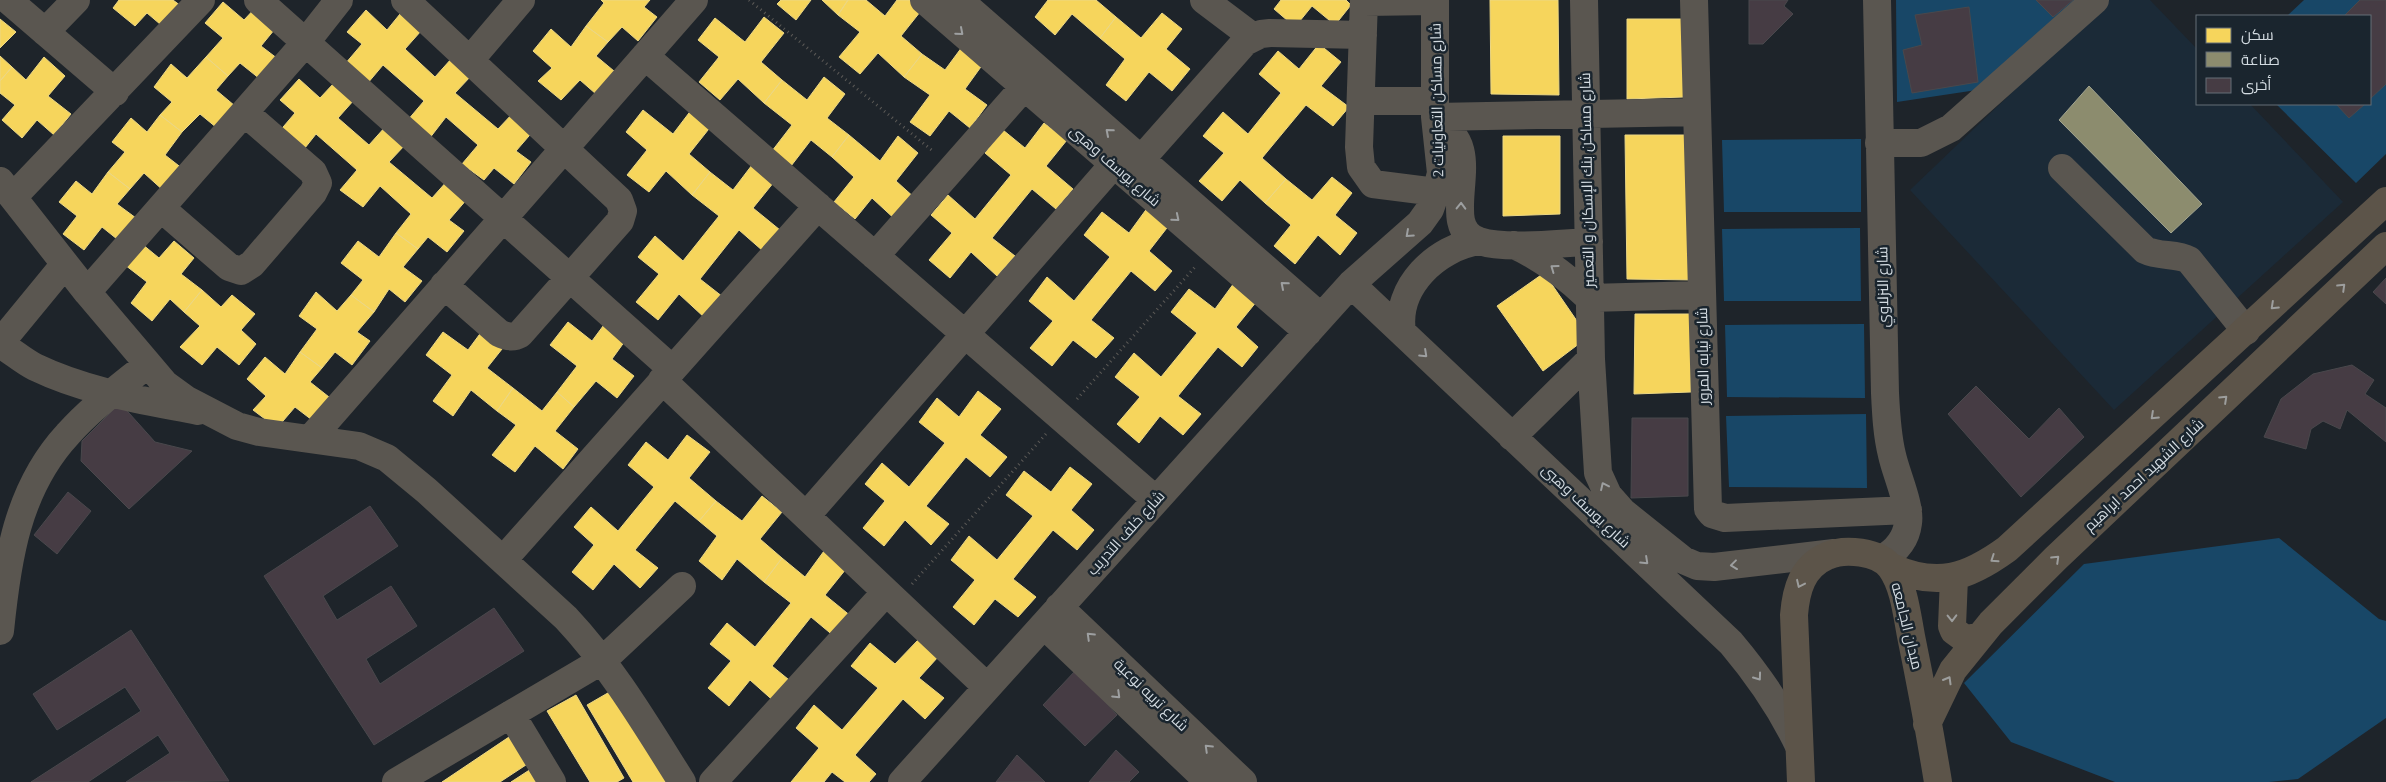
<svg xmlns="http://www.w3.org/2000/svg" width="2386" height="782" font-family="'Times New Roman',Cairo,serif">
	<rect width="100%" height="100%" fill="#1e242a"/>
	<!-- built -->
	<path fill="#1b2a37" d="M2109 0H2150L2197 49V104H2250L2343 202 2114 410 1910 190Z"/>
	<!-- green -->
	<path fill="#184767" d="M1896 0H2090L1990 88 1897 102Z
		M2304 0H2386V154L2356 183 2276 104H2370V16H2287Z
		M1861 139V212H1724L1722 140Z
		M1860 228 1861 301H1724L1722 229Z
		M1864 324 1865 398 1727 397 1725 325Z
		M1866 414 1867 488 1729 487 1726 416Z
		M2279 538 2379 619 2386 621V718L2298 779 2269 782H2115L2011 742 1964 683 2084 564Z"/>
	<!-- homes -->
	<path fill="#f6d55c" stroke="#ecd784" d="M119 0H173L185 9 167 30 147 13 135 26 113 8Z
		M601 0H650L644 7 657 17 638 41 622 27 608 42 586 26 604 3Z
		M781 0H811L796 20 777 4Z
		M822 0H848L838 15Z
		M848 0H866L885 16 897 0H915L924 7 901 36 922 54 904 77 878 53 860 74 839 57 860 32 838 15Z
		M1048 0H1096L1116 17 1100 38 1072 14 1055 35 1035 17Z
		M1281 0H1346L1351 5 1335 25 1312 6 1295 27 1274 9Z
		M1490 0H1558L1559 95 1491 94Z
		M223 2 244 20 258 5 279 24 261 46 278 59 260 79 240 63 228 76 206 57 223 38 205 23Z
		M366 10 387 30 400 14 421 31 405 49 435 77 452 58 471 76 455 93 498 129 514 112 535 129 516 151 531 162 514 184 494 168 484 180 462 164 478 145 446 117 429 139 407 121 424 101 383 65 367 84 345 64 362 44 347 32Z
		M1162 13 1182 29 1166 49 1190 69 1172 91 1149 72 1126 101 1106 85 1125 59 1100 38 1116 17 1141 38Z
		M764 17 784 33 761 62 782 80 764 103 738 79 720 100 699 82 719 57 698 40 715 18 745 42Z
		M0 19 16 32 0 48Z
		M1627 19H1684V97L1627 99Z
		M586 26 608 42 596 56 614 71 596 94 580 80 561 100 538 81 552 68 533 51 551 29 571 47Z
		M1319 44 1341 62 1321 86 1349 107 1333 126 1306 105 1262 158 1286 179 1265 203 1240 180 1222 201 1199 181 1224 153 1203 136 1223 112 1248 134 1281 93 1259 74 1278 51 1299 69Z
		M962 47 983 64 965 89 987 105 970 128 949 111 930 136 910 122 930 95 904 77 922 54 945 70Z
		M0 56 12 67 0 81Z
		M44 57 65 76 48 96 71 114 54 135 37 120 22 138 2 120 15 105 0 93V81L12 67 26 80Z
		M206 57 228 76 216 90 235 106 217 128 200 114 182 132 160 115 172 102 154 87 171 64 187 78Z
		M824 77 845 94 827 118 849 135 832 157 811 140 791 166 772 151 792 125 764 103 782 80 807 100Z
		M299 79 320 98 334 83 354 100 338 118 369 145 386 126 405 145 389 162 432 198 448 180 468 198 449 220 464 231 447 252 428 237 418 249 396 233 411 214 380 186 363 207 340 190 357 170 316 134 301 153 278 133 295 113 280 100Z
		M692 109 712 125 689 154 710 172 692 195 666 171 649 192 627 175 647 150 626 132 643 110 673 134Z
		M160 115 182 132 165 155 183 169 165 192 144 173 130 189 108 172 125 152 112 142 131 118 147 132Z
		M1044 123 1067 140 1046 166 1073 189 1056 209 1032 189 992 238 1015 256 997 276 971 252 950 278 929 260 952 233 931 215 948 195 975 219 1011 175 985 153 1003 130 1025 148Z
		M849 135 880 161 898 136 918 153 896 181 916 199 898 222 872 198 855 219 834 202 854 177 832 157Z
		M1625 135H1694V280L1627 279Z
		M1503 136H1560V214L1503 216Z
		M752 165 774 182 753 208 780 230 763 251 739 230 700 279 723 297 705 318 679 294 658 320 636 302 659 274 638 257 655 236 683 261 719 216 692 195 710 172 733 190Z
		M108 172 130 189 117 204 140 221 122 243 102 227 84 250 63 234 77 216 59 202 76 181 92 194Z
		M1332 177 1352 193 1335 215 1357 233 1340 255 1318 235 1295 264 1274 246 1291 225 1265 203 1286 179 1312 200Z
		M1148 207 1170 224 1149 251 1172 271 1155 291 1131 271 1091 320 1114 338 1096 358 1073 340 1052 366 1030 348 1053 321 1029 301 1047 277 1074 301 1110 257 1084 235 1102 212 1129 233Z
		M396 233 418 249 403 267 422 281 405 302 389 289 374 312 351 295 363 280 341 263 358 241 379 257Z
		M174 241 194 258 181 274 202 290 184 312 170 299 152 321 131 303 147 282 125 265 142 244 159 258Z
		M1544 273 1588 337 1543 371 1497 306Z
		M1234 283 1257 301 1236 327 1258 347 1242 367 1218 347 1178 396 1201 414 1183 435 1160 416 1139 443 1117 424 1140 397 1115 377 1134 353 1161 377 1197 333 1171 312 1189 289 1215 309Z
		M202 290 221 307 232 295 255 314 241 330 256 344 239 365 217 347 202 365 180 347 200 326 184 312Z
		M316 292 337 311 351 295 374 312 357 332 370 341 352 365 335 352 322 368 300 352 317 329 299 316Z
		M1635 314H1691V392L1634 394Z
		M609 318 630 334 612 359 634 376 617 398 596 381 574 407 557 392 577 366 550 345 568 322 592 341Z
		M485 327 506 344 487 368 513 388 497 411 471 390 453 416 433 401 452 375 426 355 443 332 468 350Z
		M300 352 322 368 310 382 329 397 312 420 295 407 277 428 253 410 266 396 247 379 265 357 285 374Z
		M513 388 542 411 557 392 574 407 555 431 578 449 563 469 535 446 515 472 492 455 516 425 497 411Z
		M978 391 1001 409 980 435 1007 457 990 477 966 457 926 506 949 524 931 545 905 520 884 546 863 528 885 501 865 484 882 463 909 487 945 443 919 422 937 398 959 417Z
		M687 435 710 452 689 478 716 501 699 521 675 501 635 550 658 568 640 588 614 564 593 590 572 572 594 545 574 527 591 507 618 531 654 487 628 465 646 442 668 460Z
		M1070 467 1092 484 1071 510 1094 530 1077 550 1053 530 1013 579 1036 597 1018 617 995 599 974 625 953 607 975 580 951 560 969 536 997 560 1033 516 1006 495 1024 471 1051 492Z
		M762 496 782 512 760 539 782 558 764 582 737 559 722 580 699 561 717 536 699 521 716 501 742 521Z
		M824 551 846 569 825 595 852 617 835 637 811 617 772 666 794 684 777 704 750 680 729 706 708 688 731 661 710 644 727 623 755 647 791 603 764 582 782 558 805 577Z
		M918 640 938 657 919 678 944 698 925 719 903 699 855 755 876 774 869 782H845L832 772 824 782H791L819 748 796 728 814 705 842 730 878 688 851 666 870 643 895 664Z
		M613 690 668 782H633L587 705Z
		M576 695 624 778 617 782H590L547 711Z
		M515 733 532 761 500 782H442Z
		M531 769 539 782H511Z"/>
	<!-- industry -->
	<path fill="#8c8c6e" stroke="#a1a490" d="M2089 86 2202 204 2171 233 2059 120Z"/>
	<!-- building -->
	<path fill="#463c44" stroke="#49484c" d="M1749 0H1788L1784 6 1793 14 1763 44H1749Z
		M2036 0H2073L2053 17Z
		M2360 0H2386V84L2370 99V16H2344Z
		M1969 7 1978 82 1912 93 1903 50 1922 45 1915 15Z
		M2336 104H2365L2349 118Z
		M2386 278V304L2373 292Z
		M2352 365 2374 380 2365 394 2386 408V442L2347 410 2340 429 2323 421 2311 429 2306 449 2264 437 2281 399 2313 374Z
		M1976 386 2029 439 2059 408 2084 437 2021 497 1948 414Z
		M120 403 155 442 192 451 129 509 81 461 82 441Z
		M1632 418H1688V496L1631 498Z
		M68 492 91 511 57 554 34 535Z
		M370 506 398 546 323 596 337 620 391 586 417 626 366 659 380 684 494 608 524 651 374 745 264 576Z
		M131 630 229 781 126 782 170 753 158 735 88 782H31L141 711 125 687 57 730 33 694Z
		M1076 670 1117 715 1085 746 1043 705Z
		M1116 750 1139 772 1129 782H1089Z
		M1017 755 1045 782H996Z"/>
	<g fill="none" stroke-linecap="round" stroke-linejoin="round">
		<!-- path -->
		<path stroke="#5c5a57" stroke-width="3" stroke-dasharray="1 4" stroke-linecap="butt" d="M749 0 934 152
			M1077 399 1196 266
			M912 584 1046 434"/>
		<!-- minor -->
		<path stroke="#5a5650" stroke-width="28" d="M8 0 115 92
			M258 0 672 369
			M405 0 619 200 623 211 620 221 520 334C513 338 507 337 499 333L444 285
			M924 0 1308 332
			M959 0 1321 317
			M1204 0 1253 37
			M1364 0 1359 147 1361 167 1373 184 1436 192
			M1584 0 1591 359 1598 473 1608 495 1623 512 1683 560 1697 566 1714 567 1834 553
			M1694 0 1708 509 1712 514 1725 518 1908 510
			M1877 0 1885 393C1886 414 1887 435 1892 455 1896 474 1911 506 1908 523 1906 540 1896 551 1882 559
			M1364 2 1435 1
			M45 32 76 0
			M645 56 1156 500
			M470 60 521 0
			M1361 101H1435
			M1435 117 1697 112
			M1436 125C1492 143 1433 227 1479 241 1506 250 1560 243 1589 242
			M1879 143H1921L1951 128 2095 0
			M2062 168 2145 250C2159 257 2176 253 2189 260L2246 331
			M1129 173 1245 42 1261 34 1270 33 1363 35
			M0 181 87 292 165 384 187 400 237 426 259 432 359 446 387 458 427 491 566 618C612 667 646 725 682 782
			M13 197 201 0
			M162 209 229 267 241 271 252 264 313 193 318 183 313 172 245 113
			M1514 245C1543 258 1566 276 1589 298L1701 295
			M875 256 1024 87
			M1351 284 1731 643C1758 675 1781 708 1799 746
			M87 292 306 42 339 0
			M1402 332C1395 287 1436 248 1479 241
			M0 343 65 264
			M0 344C12 351 23 361 35 367 87 392 142 400 198 411
			M662 380 987 687
			M1512 437 1591 359
			M311 438 694 0
			M806 516 1113 165
			M503 560 818 206
			M1059 607 1243 782
			M1044 625 1209 782
			M0 631C7 560 17 489 68 434 91 408 121 386 148 364
			M511 714 552 782
			M396 782 603 660 682 586
			M713 782 886 592
			M902 782 1351 284 1420 223 1430 209 1436 192 1441 173 1435 117V0"/>
		<!-- major -->
		<path stroke="#5c5449" stroke-width="28" d="M1891 567C1937 588 1967 578 2007 549L2386 201
			M1954 578 1952 626 1954 631 1965 639 1978 637
			M1927 724 1953 670 1991 623 2056 558 2386 246
			M1801 782 1794 615C1796 590 1802 567 1827 556 1844 548 1879 551 1891 568 1904 586 1907 615 1911 636 1921 685 1930 733 1938 782"/>
	</g>
	<!-- one-way arrows -->
	<defs><path id="oneway-chevron" d="M-2-3.5L2.5 0L-2 3.5" fill="none" stroke-width="1.6" stroke-linecap="round" stroke-linejoin="round" transform="scale(1.25)"/></defs>
	<g stroke="#9d9fa0">
		<use href="#oneway-chevron" transform="translate(960 32) rotate(41)"/>
		<use href="#oneway-chevron" transform="translate(1109 132) rotate(-139)"/>
		<use href="#oneway-chevron" transform="translate(1461 206) rotate(-89)"/>
		<use href="#oneway-chevron" transform="translate(1176 218) rotate(40)"/>
		<use href="#oneway-chevron" transform="translate(1409 234) rotate(138)"/>
		<use href="#oneway-chevron" transform="translate(1554 268) rotate(-144)"/>
		<use href="#oneway-chevron" transform="translate(1284 285) rotate(-139)"/>
		<use href="#oneway-chevron" transform="translate(1424 354) rotate(43)"/>
		<use href="#oneway-chevron" transform="translate(1604 486) rotate(-115)"/>
		<use href="#oneway-chevron" transform="translate(1645 561) rotate(43)"/>
		<use href="#oneway-chevron" transform="translate(1734 565) rotate(173)"/>
		<use href="#oneway-chevron" transform="translate(1090 636) rotate(-136)"/>
		<use href="#oneway-chevron" transform="translate(1758 677) rotate(54)"/>
		<use href="#oneway-chevron" transform="translate(1117 695) rotate(44)"/>
		<use href="#oneway-chevron" transform="translate(1208 748) rotate(-136)"/>
	</g>
	<g stroke="#9d9e9d">
		<use href="#oneway-chevron" transform="translate(2342 287) rotate(-44)"/>
		<use href="#oneway-chevron" transform="translate(2274 306) rotate(137)"/>
		<use href="#oneway-chevron" transform="translate(2224 399) rotate(-43)"/>
		<use href="#oneway-chevron" transform="translate(2154 416) rotate(137)"/>
		<use href="#oneway-chevron" transform="translate(1994 559) rotate(146)"/>
		<use href="#oneway-chevron" transform="translate(2056 559) rotate(-44)"/>
		<use href="#oneway-chevron" transform="translate(1800 584) rotate(115)"/>
		<use href="#oneway-chevron" transform="translate(1952 618) rotate(89)"/>
		<use href="#oneway-chevron" transform="translate(1948 680) rotate(-60)"/>
	</g>
	<g text-anchor="middle" dominant-baseline="central" stroke-width="5" stroke-linejoin="round" paint-order="stroke">
		<!-- street labels -->
		<g font-size="15" fill="#d3dbe1" stroke="#1a252e">
			<text transform="translate(1437 100) rotate(-91)">شارع مساكن التعاونيات 2</text>
			<text transform="translate(1115 166) rotate(41)">شارع يوسف وهبى</text>
			<text transform="translate(1587 180) rotate(-91)">شارع مساكن بنك الإسكان و التعمير</text>
			<text transform="translate(1883 287) rotate(-91)">شارع النزلاوي</text>
			<text transform="translate(1703 356) rotate(-91)">شارع نيابه المرور</text>
			<text transform="translate(2144 475) rotate(-43)">شارع الشهيد احمد ابراهيم</text>
			<text transform="translate(1586 506) rotate(43)">شارع يوسف وهبى</text>
			<text transform="translate(1126 533) rotate(-48)">شارع خلف التدريب</text>
			<text transform="translate(1907 626) rotate(76)">ميدان الجامعه</text>
			<text transform="translate(1151 695) rotate(44)">شارع تربيه نوعية</text>
		</g>
	</g>
	<!-- legend -->
	<rect x="2196" y="15" width="175" height="90" fill="#1a252e" stroke="#646e76"/>
	<rect x="2206" y="28" width="25" height="15" fill="#f6d55c" stroke="#646e76"/>
	<text x="2241" y="40" font-size="15" fill="#d3dbe1">سكن</text>
	<rect x="2206" y="52" width="25" height="15" fill="#8c8c6e" stroke="#646e76"/>
	<text x="2241" y="65" font-size="15" fill="#d3dbe1">صناعة</text>
	<rect x="2206" y="78" width="25" height="15" fill="#463c44" stroke="#646e76"/>
	<text x="2241" y="90" font-size="15" fill="#d3dbe1">أخرى</text>
</svg>
